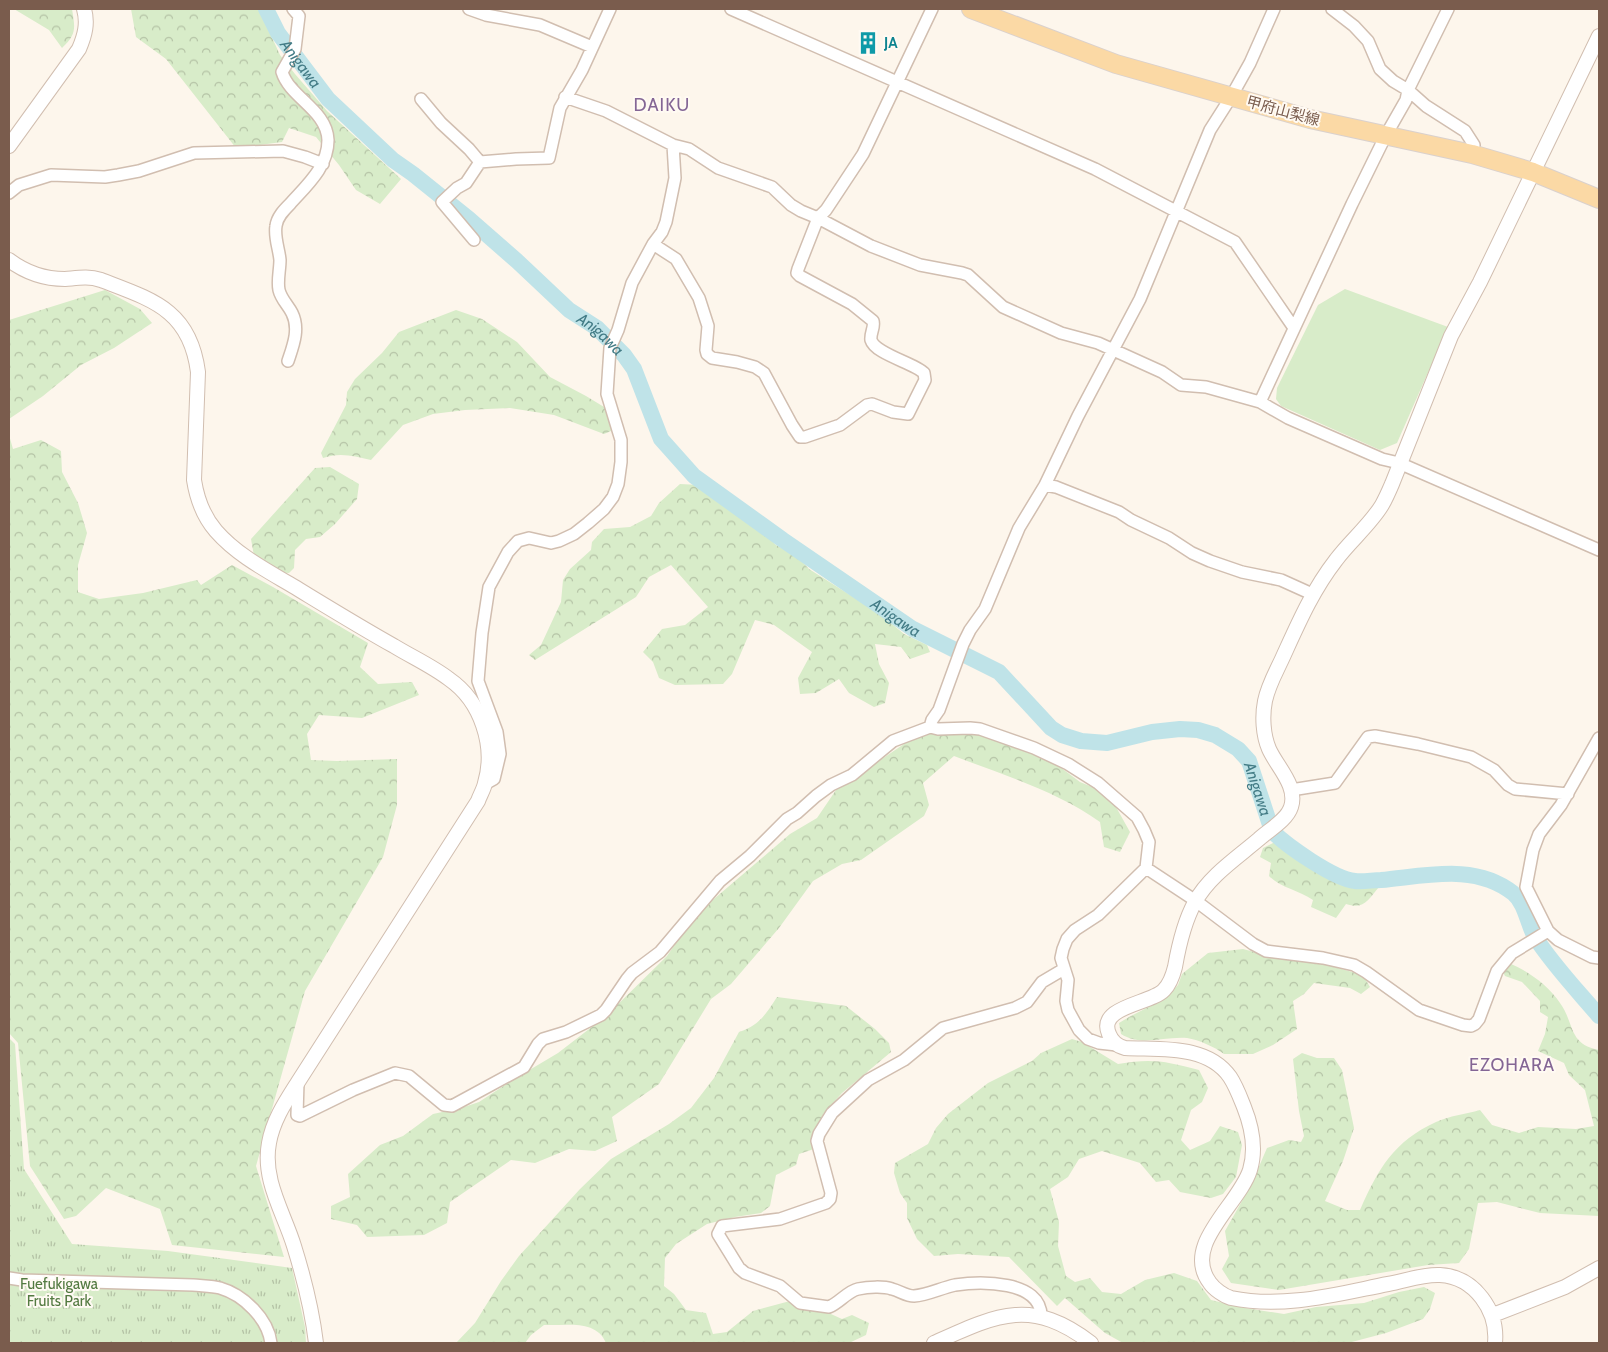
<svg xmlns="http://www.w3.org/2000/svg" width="1608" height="1352" font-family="Cabin,'Noto Sans JP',sans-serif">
	<defs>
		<pattern id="forest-crowns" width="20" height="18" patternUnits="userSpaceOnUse" patternTransform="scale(1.25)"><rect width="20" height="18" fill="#d8ecc9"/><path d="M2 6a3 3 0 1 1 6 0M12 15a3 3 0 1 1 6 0" fill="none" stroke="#b4c2a5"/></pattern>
		<pattern id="park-tufts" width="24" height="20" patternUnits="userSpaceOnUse" patternTransform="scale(1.25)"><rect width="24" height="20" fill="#d8ecc9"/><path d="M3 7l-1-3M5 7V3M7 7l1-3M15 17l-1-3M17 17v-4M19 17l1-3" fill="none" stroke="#b4c2a5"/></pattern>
	</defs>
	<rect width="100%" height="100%" fill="#fdf6ec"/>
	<!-- grass -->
	<path fill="#d8ecc9" d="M1345 289 1448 327 1397 443 1380 450 1281 406 1276 399 1277 388 1318 305Z"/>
	<!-- forest -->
	<path fill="url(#forest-crowns)" d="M14 9H72C75 28 77 34 62 48L49 30Z
		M131 9H259L280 55 295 74 327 111 401 179 380 204 356 190 339 165 316 137 289 128 282 142 236 148 166 59 136 37Z
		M105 290 140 309 152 323 114 348 81 365 43 396 9 419V320Z
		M456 310 482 319 517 342 550 377 586 396 609 410 611 431 604 434 554 415 510 408 465 410 433 414 403 425 371 460C354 456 340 452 323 458L321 453 346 405 347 392 355 379 382 353 399 332Z
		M9 435 13 449 41 440 61 451 62 472 78 503 87 533 78 565V592L99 599 143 593 197 580 201 585 232 565 273 587 368 643 360 667 378 684 412 682 419 695 362 718 319 715 307 734 311 760 337 761 397 759V805L383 857 305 991 256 1166 284 1257 172 1245 160 1209 106 1188 76 1216 64 1219 30 1166 18 1043 9 1033Z
		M330 467 359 484 357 499 335 524 320 537 306 539 295 550 294 568 289 573 273 572 254 556 251 539 315 468Z
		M680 484 699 485 709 494 746 516 776 545 798 557 809 569 880 614 904 634 927 645 930 652 910 659 901 647 875 644 879 664 889 683 885 703 874 707 849 693 839 679 816 693 800 694 798 678 812 652 774 625 755 620 732 674 723 684 675 685 659 678 653 662 643 652 662 629 685 625 708 607 671 565 649 577 636 597 535 660 529 655 541 645 561 602 563 580 570 569 591 550 592 542 604 529 630 527 651 516 659 503Z
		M934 732 975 734 1033 752 1056 764 1080 782 1102 791 1116 807 1130 832 1120 852 1104 847 1100 822C1057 791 1003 775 954 756L923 783 929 805 924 816 861 860 842 864 813 881 779 928 731 984 711 999 659 1084 612 1117 617 1141 595 1151 569 1149 535 1163 511 1160 450 1202 447 1223 424 1235 367 1237 357 1225 331 1219V1206L350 1197 348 1174 380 1145 403 1136 433 1114 461 1108 479 1102 511 1081 558 1053 606 1016 667 956 694 916 790 834 817 818 836 790 907 742Z
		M1275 842 1332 879 1354 887 1372 883 1379 887C1368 900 1364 910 1346 904L1336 918 1311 907 1313 900C1299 890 1281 888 1269 876L1271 863 1260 857 1263 848Z
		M1243 949 1280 959 1316 962 1363 975 1370 987 1361 994 1350 988 1314 983 1304 994 1293 1001 1297 1029 1273 1045 1253 1054H1224C1215 1047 1199 1040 1187 1038 1165 1036 1141 1047 1121 1034L1119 1023 1129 1017 1164 999 1178 985 1182 974 1208 953Z
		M1509 963C1528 971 1548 985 1560 1003 1575 1024 1568 1044 1599 1050V1216L1540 1213 1497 1202 1478 1203 1469 1249 1459 1263 1428 1265 1279 1290 1231 1283 1222 1269 1229 1256 1225 1231 1251 1185 1267 1148 1289 1140 1301 1142 1304 1136 1299 1111 1293 1059 1302 1053 1317 1058H1334L1342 1070 1354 1128 1343 1161 1325 1201 1347 1210H1360C1378 1169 1394 1141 1436 1122 1449 1116 1466 1114 1480 1110L1492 1125 1519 1133 1538 1127 1576 1129 1594 1126 1585 1090 1569 1075 1564 1063 1538 1051 1545 1034 1548 1017 1540 1012V1001L1522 982 1505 976 1502 970Z
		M777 997 846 1006 875 1029 889 1043 891 1052 842 1093 824 1113 813 1133 814 1149 799 1154 796 1165 776 1175 770 1206 761 1213 735 1217 707 1224 676 1244 665 1258 664 1286 674 1294 686 1310 706 1313 713 1334 727 1332 753 1311 790 1301 822 1310 842 1319 852 1315 869 1323 866 1335 849 1343H606C596 1319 566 1326 544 1325L531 1335 525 1343H456L475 1323 501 1281 519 1256 580 1189 611 1159 669 1124 691 1108 714 1078 739 1032C760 1025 765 1015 777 997Z
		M1072 1039 1082 1042 1118 1064C1151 1058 1166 1061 1199 1070L1208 1088 1202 1102 1191 1110 1181 1140 1190 1150 1210 1141 1220 1126 1238 1132 1242 1145 1236 1177 1223 1194 1211 1198 1180 1192 1169 1180 1156 1182 1140 1163 1102 1151 1079 1159 1068 1177 1050 1189 1059 1222 1058 1246 1066 1276 1075 1282 1090 1278 1102 1292 1121 1294 1145 1280 1174 1273 1197 1281 1211 1300 1245 1308 1284 1314 1316 1307 1364 1303 1399 1292 1424 1287 1435 1293 1430 1309 1423 1319 1386 1333 1348 1343H1123L1105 1333 1065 1298 1057 1306 1009 1257 958 1254 934 1256 917 1239 907 1218V1203L900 1193 894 1173 895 1163 928 1144 936 1128 948 1114 988 1083 1032 1061 1041 1053Z"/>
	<!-- park -->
	<path fill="url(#park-tufts)" d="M9 1038 15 1044 24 1169 72 1244 168 1251 292 1268 305 1327 306 1343H9Z"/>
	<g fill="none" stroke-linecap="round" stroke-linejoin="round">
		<!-- river -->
		<path stroke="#bfe3e8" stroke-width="16" id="s1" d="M266 9 278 33 328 99 393 160 413 174 469 219 517 261 569 310 597 328 624 355 634 369 661 439 694 476 783 540 913 629 999 672 1051 728 1062 735 1081 741 1107 743 1152 732 1180 729 1198 730 1215 735 1238 749 1249 761 1272 831C1287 846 1334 879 1355 881 1363 882 1373 880 1381 880 1426 876 1475 863 1513 893 1526 904 1527 923 1535 937 1553 965 1577 990 1599 1016"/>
		<defs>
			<path id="minor" d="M469 9 486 15 540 25 592 47
				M731 9 1095 169 1235 242 1294 328
				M1332 9 1354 26 1368 41 1380 69 1393 81 1408 90 1426 106 1465 131 1474 145 1472 154
				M1448 9 1408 90 1406 100 1386 135 1352 204 1260 402 1288 418 1382 459 1399 463 1599 550
				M565 97 606 111 673 145 689 149 718 168 772 187 791 205 801 211 818 218 871 246 920 265 962 273 968 275 1003 307 1061 333 1098 343 1162 372 1181 385 1206 387 1260 402
				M421 99 441 123 469 149 480 162
				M480 162 516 159 549 158 560 108 582 70 610 9
				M9 193 19 185 51 175 105 177 118 175 139 171 194 153 283 151 305 157 323 164
				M474 240 442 202 457 188 466 183 480 162
				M653 244 676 259 699 298 708 326 706 350 707 354 712 358 737 362 755 367 764 373 792 425 800 437H805L840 425 867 405 872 404 893 412 908 414 925 380 924 373C914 363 875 354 871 340 870 333 875 327 873 321L852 304 800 276 797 273 798 269 818 218 826 210 863 154 932 9
				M288 361C293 346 300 329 292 313 288 305 281 299 279 290 277 281 280 270 280 260 279 249 274 237 276 226 277 217 284 210 290 204 307 185 328 167 328 140 327 110 290 98 282 72L295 49 299 16 293 9
				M1045 485 1056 487 1119 512 1131 520 1169 538 1192 553 1210 561 1242 572 1281 580 1312 594
				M930 727 932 720 939 710 963 644 970 630 985 609 1019 528 1045 485 1078 416 1140 299 1210 130 1231 97 1250 63 1274 9
				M1599 738 1561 805 1539 834 1533 850 1526 887 1548 931 1558 940 1592 957 1599 958
				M485 784 494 779 500 754 497 732 478 681 482 633 489 587 508 552 518 541 529 538 551 543 559 541 574 534 588 523 604 509 613 497 618 484 621 462V440L607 394 610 348 618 330 632 283 653 244 662 232 666 222 675 178 673 145
				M1291 790 1335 783 1368 737 1375 736 1418 744 1471 757 1494 770 1508 785 1515 789 1568 794
				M1146 868 1196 901 1253 944 1266 951 1323 958 1354 965 1366 972 1419 1010 1463 1025 1471 1026 1475 1024 1479 1019 1497 971 1512 953 1548 931
				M298 1082 297 1115 300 1116 353 1090 395 1073 409 1076 444 1105 452 1106 524 1067 538 1044 543 1039 566 1032 601 1015 606 1010 627 979 632 973 660 952 720 881 750 856 787 819 797 813 816 796 831 785 852 775 893 741 930 727 938 729 970 728 980 729 1034 748 1068 764 1098 783 1137 817 1144 830 1149 842 1146 868 1098 915 1075 930 1067 939 1063 949 1061 958 1068 980 1066 1001 1068 1010 1079 1030 1088 1039 1099 1043 1117 1045
				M9 1278 22 1280 193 1285C202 1286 212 1286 220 1288 244 1295 268 1319 271 1343
				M1041 1317C1042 1280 980 1281 955 1285 941 1288 928 1295 914 1296 906 1296 900 1291 892 1289 883 1286 868 1287 858 1289 848 1291 839 1303 829 1307L800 1303 780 1286 745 1273 739 1268 718 1234 722 1226 780 1219 826 1203 830 1199 831 1193 817 1141 819 1134 832 1113 868 1080 904 1060 943 1028 1015 1008 1027 1002 1042 982 1064 969"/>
			<path id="tertiary" d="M9 146 79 49C85 35 88 23 84 9
				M9 260C25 272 43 279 65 279 78 278 88 276 101 280 153 300 190 310 198 372L194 480C197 499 203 516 216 531 237 555 266 570 293 586 326 606 360 627 394 646 412 657 432 666 449 679 481 701 496 746 485 783 484 789 480 795 478 801L298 1082C286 1101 273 1120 269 1143 262 1180 284 1213 294 1246 304 1278 312 1310 316 1343
				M1493 1315 1565 1287 1599 1268
				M934 1343C996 1315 1031 1297 1091 1343
				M1495 1343C1498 1311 1475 1277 1440 1275 1423 1274 1405 1281 1388 1284 1337 1294 1284 1309 1231 1298 1224 1296 1214 1289 1210 1283 1181 1245 1239 1205 1250 1170 1256 1150 1252 1127 1244 1107 1240 1097 1236 1086 1230 1077 1207 1044 1160 1050 1125 1048 1117 1046 1112 1042 1109 1034 1097 1006 1151 1004 1164 990 1170 984 1173 975 1175 967 1179 944 1184 922 1195 902 1209 876 1238 857 1259 839 1269 830 1287 820 1291 807 1298 786 1277 767 1269 749 1263 735 1262 716 1265 701 1268 686 1276 672 1282 659 1298 624 1312 591 1336 560 1350 541 1370 525 1382 505 1386 498 1389 491 1392 484L1451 336 1480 282 1599 36"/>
			<path id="primary" d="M971 9 1116 64 1310 119 1472 154 1533 172 1599 199"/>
		</defs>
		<!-- minor casing -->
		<use href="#minor" stroke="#d1beb0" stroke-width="14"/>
		<!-- tertiary casing -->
		<use href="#tertiary" stroke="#d1beb0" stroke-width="16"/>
		<!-- primary casing -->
		<use href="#primary" stroke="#dad1cd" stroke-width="20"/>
		<!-- minor -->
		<use href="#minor" stroke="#fff" stroke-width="11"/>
		<!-- tertiary -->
		<use href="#tertiary" stroke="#fff" stroke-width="14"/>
		<!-- primary -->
		<use href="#primary" stroke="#fbd9a5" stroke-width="18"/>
	</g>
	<!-- icons -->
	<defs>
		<symbol id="building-bare" viewBox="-9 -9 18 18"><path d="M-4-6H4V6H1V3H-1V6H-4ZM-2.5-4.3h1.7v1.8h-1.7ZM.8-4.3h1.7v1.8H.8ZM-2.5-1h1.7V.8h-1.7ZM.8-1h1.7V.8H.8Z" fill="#0f9aa8" stroke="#fffaf3" stroke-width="2.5" paint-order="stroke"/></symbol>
	</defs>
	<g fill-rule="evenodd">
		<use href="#building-bare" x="852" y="27" width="32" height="32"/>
	</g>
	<g text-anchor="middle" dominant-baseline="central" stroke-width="4" stroke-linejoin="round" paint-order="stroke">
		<!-- culture labels -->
		<g font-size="15" font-weight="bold" fill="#0d838f" stroke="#fffaf3" text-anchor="start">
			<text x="884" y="43">JA</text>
		</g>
		<!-- street labels -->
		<g font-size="15" fill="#7a5c4d" stroke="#fffaf3">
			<text transform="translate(1283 111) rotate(15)">甲府山梨線</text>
		</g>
		<!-- park labels -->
		<g font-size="15" fill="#537a41" stroke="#fffaf3">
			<text x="59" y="1284">Fuefukigawa<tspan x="59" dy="17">Fruits Park</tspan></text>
		</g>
		<!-- water labels -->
		<g font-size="16" font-style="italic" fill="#437c86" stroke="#fffaf3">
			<text stroke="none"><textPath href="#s1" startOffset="65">Anigawa</textPath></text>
			<text stroke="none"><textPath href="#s1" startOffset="470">Anigawa</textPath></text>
			<text stroke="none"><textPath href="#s1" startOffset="890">Anigawa</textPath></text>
			<text stroke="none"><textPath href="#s1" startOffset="1325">Anigawa</textPath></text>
		</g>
		<!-- quarter labels -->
		<g font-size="18" letter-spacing="1" fill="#846695" stroke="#fffaf3">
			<text x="662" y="105">DAIKU</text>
			<text x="1512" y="1065">EZOHARA</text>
		</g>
	</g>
	<!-- border -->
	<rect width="1608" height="1352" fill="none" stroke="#7a5c4d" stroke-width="20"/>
</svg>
